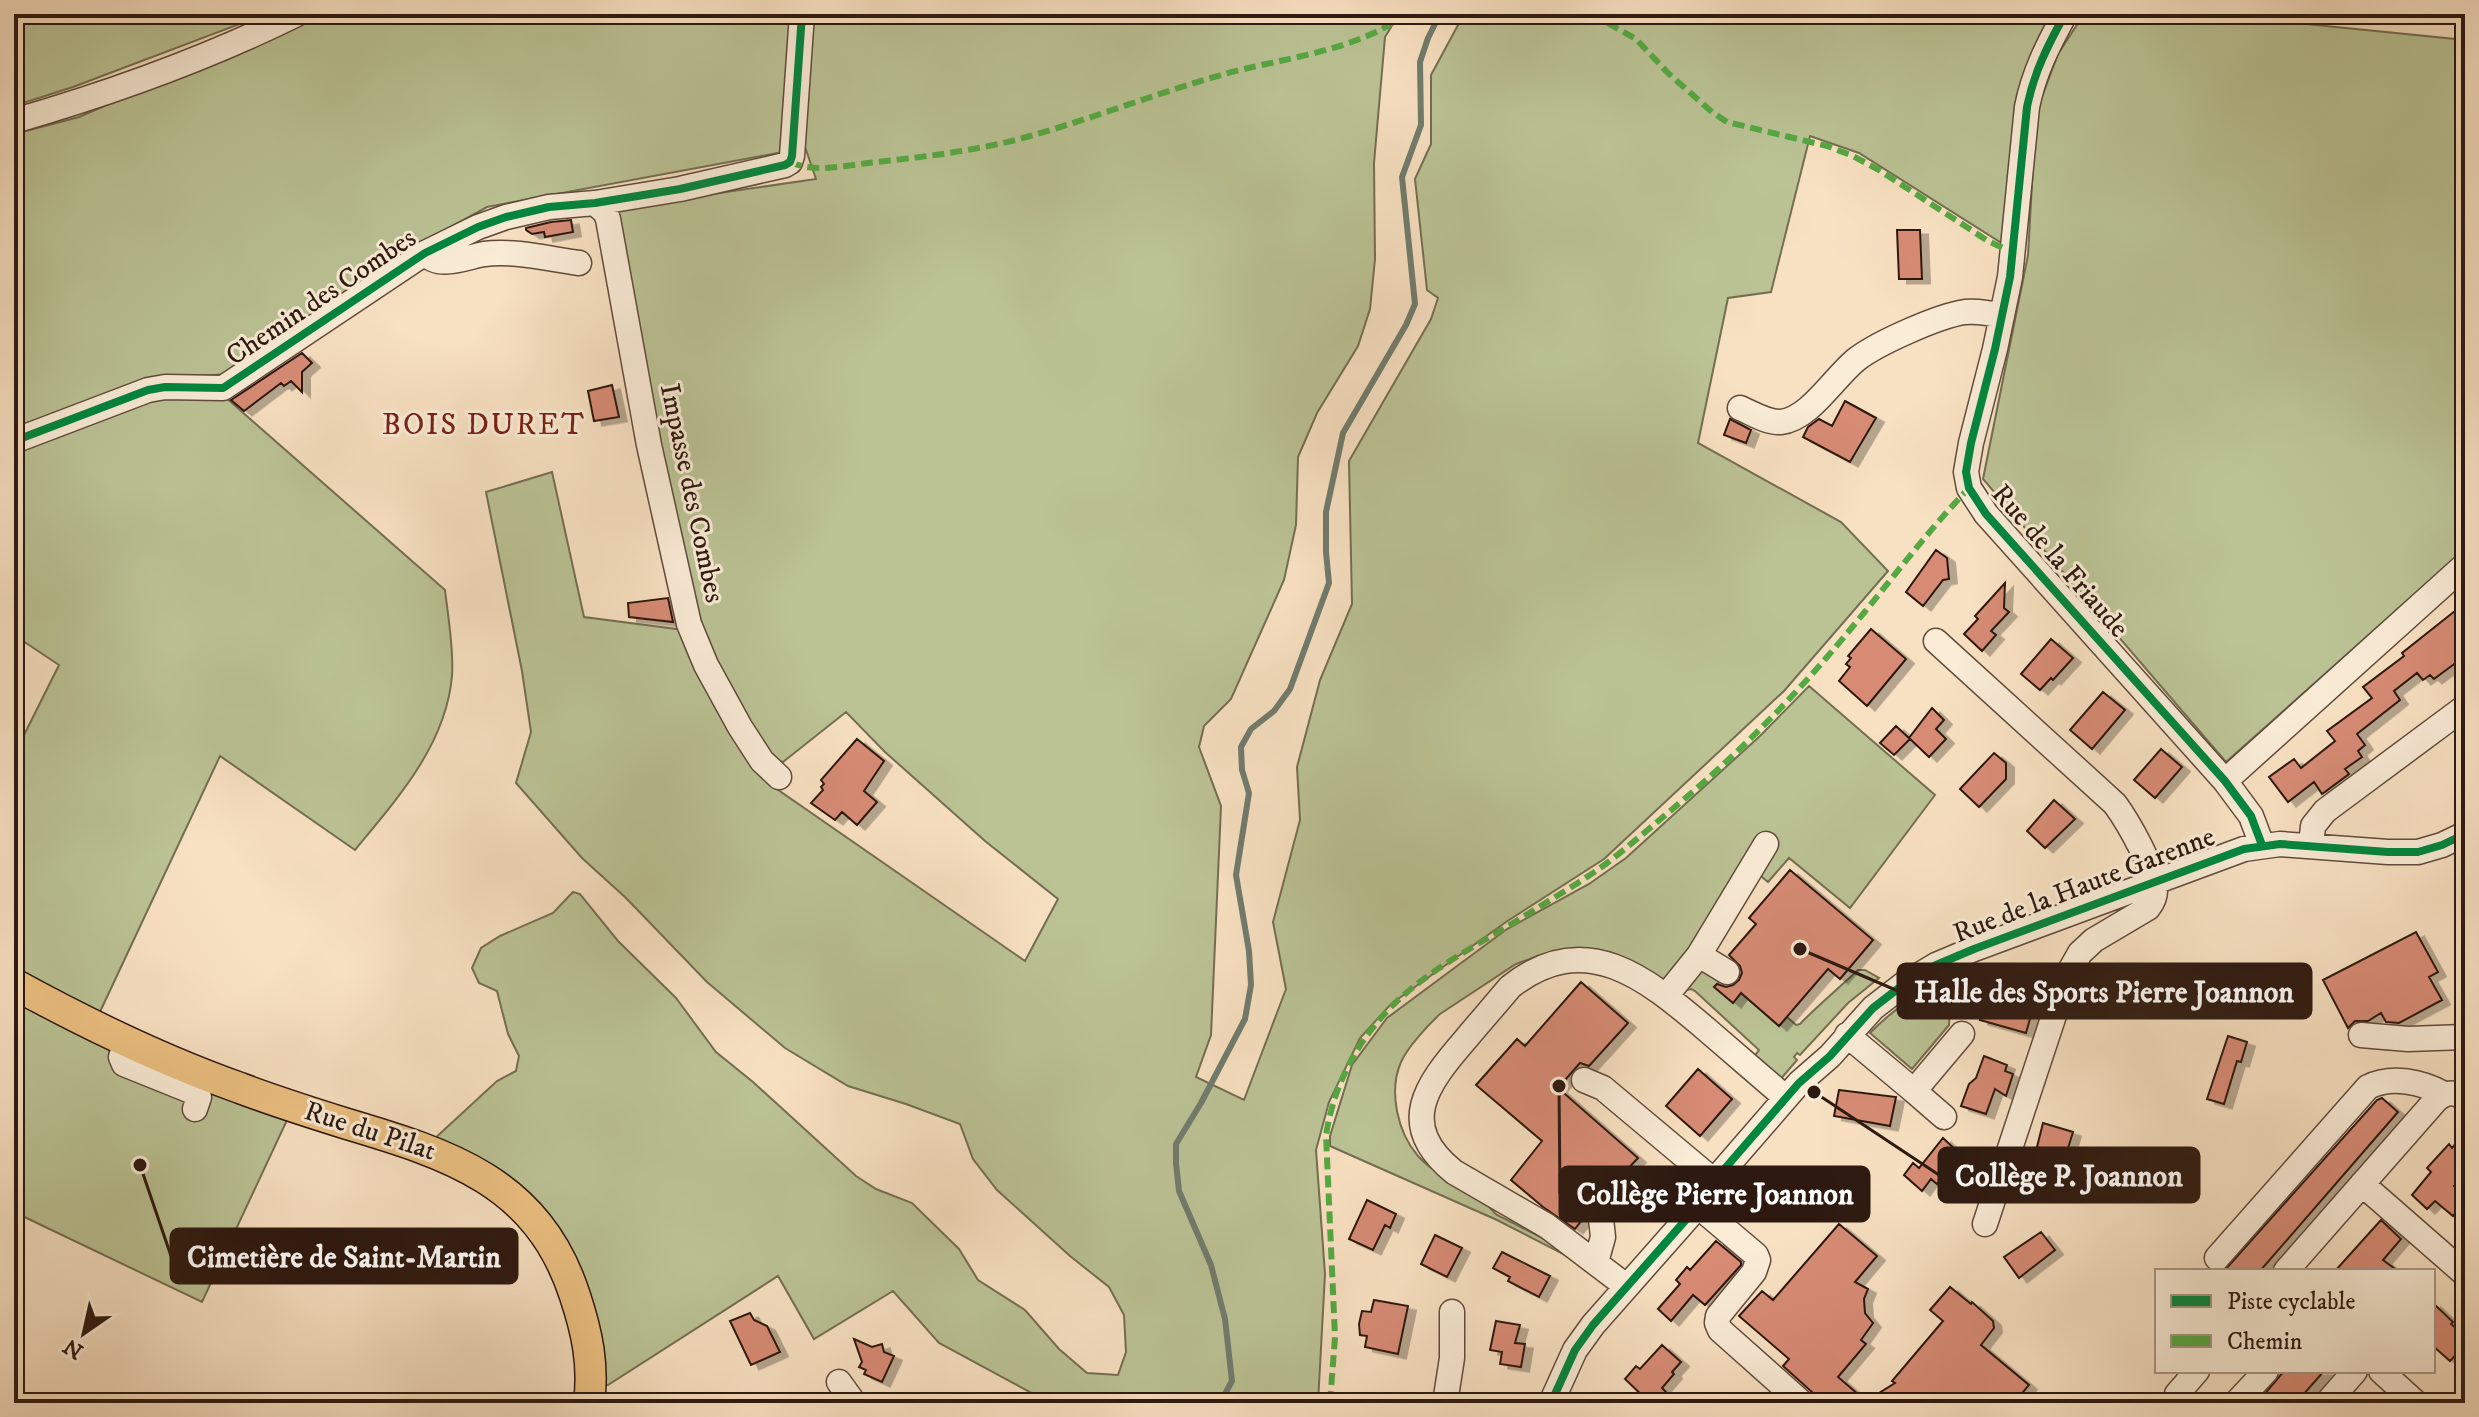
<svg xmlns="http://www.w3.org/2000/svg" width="2479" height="1417" font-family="'IM FELL DW Pica',serif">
	<defs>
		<filter id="shadow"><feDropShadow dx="8" dy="4.5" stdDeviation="0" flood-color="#0004"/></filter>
	</defs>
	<rect width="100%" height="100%" fill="#f8e1c2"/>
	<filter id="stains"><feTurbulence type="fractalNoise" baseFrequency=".0025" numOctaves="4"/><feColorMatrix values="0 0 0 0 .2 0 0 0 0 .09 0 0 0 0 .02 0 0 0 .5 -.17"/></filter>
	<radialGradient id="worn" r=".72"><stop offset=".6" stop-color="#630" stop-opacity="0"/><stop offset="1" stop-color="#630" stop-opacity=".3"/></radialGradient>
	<!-- green -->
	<path fill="#bbc395" stroke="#746e52" stroke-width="2" d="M14 14H266L73 87 14 106Z
		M316 14H792L783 152 487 207 383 264 230 374 160 378 14 430V134L79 117Z
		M810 14H1399L1385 37 1374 163 1375 259 1370 309 1358 346 1317 413 1298 457 1296 525 1284 580 1231 699 1204 726 1199 747 1221 806 1211 1035 1196 1077 1244 1100 1286 989 1273 922 1300 820 1297 767 1320 680 1352 604 1349 461 1431 319 1438 298 1427 290 1415 179 1431 144V75L1464 14H2055L2025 70 2008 237 2000 242 1859 153 1810 136 1771 292 1728 298 1698 443 1841 522 1888 571 1784 691 1604 859 1506 922 1391 1004 1360 1038 1329 1102 1316 1150 1325 1274 1318 1403H1050L939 1343 893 1291 814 1339 778 1276 608 1385 601 1384 573 1262 432 1141 497 1081 516 1071 519 1056 508 1034 497 991 479 983 472 968 481 948 500 936 553 913 573 892 580 894 618 941 676 998 716 1052 753 1082 856 1176 876 1189 912 1203 959 1249 978 1280 1025 1310 1059 1349 1087 1373 1118 1375 1126 1352 1124 1315 1109 1287 1070 1256 997 1190 973 1159 960 1124 906 1104 848 1086 785 1048 707 982 626 898 582 858 516 783 531 732 522 671 486 492 552 472 584 617 684 630 774 787 1025 961 1058 899 985 841 885 752 846 712 783 762 769 759 693 622 617 208 816 179 803 141Z
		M2084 14H2205L2465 40V549L2226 762 1983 479 2028 255 2036 113 2058 54Z
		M168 392 224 396 445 590C448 616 454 650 452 676 446 745 397 799 355 850L220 756 98 1016 14 971V755L59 665 14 635V448Z
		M1809 686 1935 795 1850 908 1789 858 1768 882 1756 872 1777 839 1668 986 1566 951 1541 955 1516 964 1440 1014C1428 1025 1407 1048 1401 1062 1388 1092 1398 1133 1418 1156 1433 1173 1456 1181 1475 1193 1484 1199 1489 1208 1497 1215L1570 1252 1567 1256 1497 1220 1330 1146V1136L1352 1065 1387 1018 1507 929 1589 884 1626 858 1760 736Z
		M1696 969 1723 977 1715 987 1733 1002 1741 993 1779 1026 1787 1017 1796 1025 1800 1024C1818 1005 1839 988 1858 970H1865L1879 978 1848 1003 1800 1055 1797 1053 1794 1057 1797 1060 1779 1081 1753 1058 1759 1050 1695 991 1691 989 1684 991Z
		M1952 974 1949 1025 1912 1069 1870 1033C1895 1008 1920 989 1952 974Z
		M14 996 288 1118 202 1302 14 1212Z"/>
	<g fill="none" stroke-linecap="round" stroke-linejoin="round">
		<!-- stream -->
		<path stroke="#717c6e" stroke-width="6" d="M1220 1403 1232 1381 1225 1319 1211 1265 1179 1191 1176 1163V1144L1201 1103 1245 1019 1251 985 1249 951 1236 875 1249 793 1242 770 1241 747 1251 729 1274 711 1290 689 1329 583 1326 552V512L1343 433 1406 325 1415 304 1402 177 1421 125 1420 62 1428 38 1440 14"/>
	</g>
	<!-- building -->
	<path fill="#d78b74" stroke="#2d1910" stroke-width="2" filter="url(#shadow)" d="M571 220 573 232 545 237 544 232 532 234 526 230V228L551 222Z
		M1897 230H1920L1922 279H1899Z
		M302 353 312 363 302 372V392L291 381 284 386 281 383 244 411 231 400Z
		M612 385 619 417 594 421 588 391Z
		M1845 401 1876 418 1850 462 1803 437 1808 427 1819 419 1832 426Z
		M1730 419 1751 430 1746 443 1724 435Z
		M1936 550 1947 558 1949 579 1943 580 1923 606 1906 592Z
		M2005 583 2004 608 2009 612 1991 631 1996 635 1982 651 1964 634 1978 619 1975 616Z
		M668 598 673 622 629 617 628 603Z
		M2465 603V656L2434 679 2430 675 2423 680 2417 673 2394 691 2400 700 2357 734 2365 745 2358 751 2362 757 2345 769 2349 774 2322 794 2314 782 2288 802 2269 777 2294 759 2301 768 2335 741 2327 731 2372 698 2363 687 2404 656 2402 653Z
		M1871 629 1906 659 1867 706 1839 681 1850 667 1846 664 1851 658 1848 656Z
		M2051 639 2073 658 2053 680 2051 678 2040 690 2021 674Z
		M2103 692 2125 710 2092 749 2070 730Z
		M1932 708 1944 720 1936 729 1946 739 1929 757 1909 738Z
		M1896 726 1910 739 1894 755 1880 743Z
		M857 739 884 761 864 791 877 802 857 825 842 812 835 820 811 803 823 790 821 787 824 784 821 780Z
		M2161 749 2182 767 2155 798 2134 780Z
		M1994 753 2006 763V779L1979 807 1960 789Z
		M2054 800 2075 819 2045 848 2027 831Z
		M1790 870 1873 940 1840 979 1828 969 1779 1026 1741 993 1733 1003 1714 987 1717 984 1726 987 1733 985 1739 980 1742 973 1740 966 1729 955 1756 924 1749 918Z
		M2416 932 2438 972 2429 977 2442 1000 2399 1023 2386 1022 2381 1013 2368 1021H2355L2348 1028 2323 980Z
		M2022 969 2042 976 2026 1033 1980 1020 1986 999 2006 1005 2013 982 2017 985Z
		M1581 982 1628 1023 1589 1066 1580 1063 1558 1088 1638 1158 1592 1207 1575 1229 1543 1207 1511 1180 1542 1141 1476 1085 1517 1039 1525 1046Z
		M2228 1036 2247 1042 2241 1062 2237 1061 2224 1104 2207 1099Z
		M1984 1056 2007 1065 2005 1071 2013 1074 2006 1096 1995 1089 1986 1114 1961 1106 1969 1084 1976 1078Z
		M1698 1069 1732 1099 1700 1136 1666 1106Z
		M1839 1090 1896 1097 1890 1126 1834 1116Z
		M2382 1098 2398 1112 2260 1271H2224L2377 1100Z
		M2043 1123 2073 1132 2061 1171 2052 1175 2048 1187 2032 1182 2042 1149 2037 1147Z
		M2465 1133V1175L2454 1186 2464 1195 2465 1203 2453 1216 2435 1201 2427 1209 2412 1195 2431 1172 2427 1168 2449 1144 2452 1148Z
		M1943 1138 1960 1154 1937 1184 1931 1179 1922 1191 1904 1175 1913 1163 1919 1168Z
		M1367 1200 1396 1214 1390 1228 1385 1225 1373 1250 1349 1239Z
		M2381 1220 2401 1239 2383 1260 2398 1271H2335Z
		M1839 1224 1877 1256 1855 1282 1868 1289 1864 1299 1865 1313 1873 1323 1861 1340 1866 1344 1838 1377 1866 1401 1895 1383 1892 1381 1943 1321 1930 1310 1950 1287 1971 1304 1972 1302 1993 1321 1994 1328 1981 1345 2029 1385 2014 1403H1819L1816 1401 1812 1392 1783 1366 1789 1359 1739 1316 1762 1291 1773 1300Z
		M2041 1232 2055 1250 2019 1278 2004 1257Z
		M1435 1235 1462 1248 1447 1277 1421 1264Z
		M1716 1241 1741 1262V1265L1705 1305 1693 1295 1671 1321 1658 1309 1680 1284 1676 1280 1687 1267 1690 1270Z
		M1502 1252 1550 1276 1539 1297 1508 1281 1510 1277 1493 1268Z
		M1374 1300 1408 1306 1398 1354 1365 1347 1367 1336 1360 1335 1359 1324 1362 1311 1371 1312Z
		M2433 1303 2453 1322 2451 1324 2465 1336V1345L2450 1361 2433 1346Z
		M750 1313 754 1320 767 1326 780 1352 751 1365 730 1321Z
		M1496 1321 1520 1325 1515 1343 1525 1344 1521 1367 1500 1364 1502 1352 1490 1350Z
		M854 1339 872 1347 882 1344 884 1352 894 1356 882 1382 864 1374 866 1370 859 1367 862 1362Z
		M1662 1345 1681 1362 1672 1372 1674 1374 1662 1388 1667 1393 1658 1403H1650L1625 1379 1636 1366 1640 1369Z
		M2284 1371H2324L2296 1403H2257Z"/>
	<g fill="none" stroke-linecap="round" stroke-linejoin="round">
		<defs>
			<path id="minor" d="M2065 14C2048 45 2034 72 2027 107L2010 277 1995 349 1971 443 1966 472 1969 488 1986 514 2225 781 2251 816 2262 845
				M14 121C111 93 206 59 297 14
				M595 203 605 212 608 219 649 445 689 624 706 665 740 727 762 761 779 777
				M425 253C439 270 466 257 484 254 515 250 549 259 579 263
				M1740 408C1752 413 1767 423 1781 422 1810 419 1835 376 1857 359 1878 343 1938 316 1965 312 1978 311 1990 313 2002 316
				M14 441 148 390 165 387 223 388 425 253 478 227 506 217 549 207 595 203 680 189 785 165 790 162 792 156 802 14
				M1936 641 2115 804C2128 822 2155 868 2155 891 2155 898 2152 903 2148 908L2094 940 2080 953 2067 976 1985 1224
				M2225 781 2465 565
				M2311 846 2313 826 2325 811 2465 707
				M1699 955 1727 972
				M1666 996 1699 955 1766 844
				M1847 1035 1914 1091 1962 1034
				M2361 1035 2408 1039 2465 1037
				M126 1042 121 1057 124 1064 196 1093 199 1097 195 1109
				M1584 1080 1603 1088 1714 1181
				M1914 1091 1944 1117
				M2362 1184 2465 1274
				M1698 1206 1756 1255 1758 1260 1754 1272 1718 1316 1717 1323 1720 1330 1802 1403
				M2217 1258 2368 1087C2392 1075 2422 1082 2444 1094
				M1596 1262 1603 1237 1601 1219
				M2286 1271 2436 1100C2446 1092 2454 1091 2465 1098
				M1626 1286 1547 1226 1454 1172C1396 1125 1426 1085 1465 1040 1480 1022 1495 1005 1510 987 1585 927 1646 978 1706 1029 1733 1052 1759 1075 1786 1098
				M2381 1371 2416 1403
				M839 1382 854 1403
				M2177 1394 2197 1371
				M1445 1403 1452 1358V1312
				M1551 1403 1575 1350 1593 1325 1698 1206 1714 1181 1799 1083 1830 1056 1873 1008 1904 984 1936 965 1974 949 2244 849 2280 844 2388 852H2418L2442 845 2465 834
				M2236 1403 2266 1371
				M2327 1403 2355 1371"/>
			<path id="major" d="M14 984C87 1024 161 1060 240 1088 274 1101 309 1112 344 1123 448 1154 538 1181 575 1296 587 1332 594 1365 589 1403"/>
		</defs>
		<!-- minor casing -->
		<use href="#minor" stroke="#604b3c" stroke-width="27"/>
		<!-- major casing -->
		<use href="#major" stroke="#2d1910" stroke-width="33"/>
		<!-- minor -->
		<use href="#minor" stroke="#faecd7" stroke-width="24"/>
		<!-- major -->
		<use href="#major" stroke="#ecc081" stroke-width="30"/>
		<!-- quiet -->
		<path stroke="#54a942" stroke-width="6" stroke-dasharray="12 6" stroke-linecap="butt" d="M1592 14 1636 39 1669 74 1712 112 1727 122 1827 146 1853 156 1879 170 1988 241 2003 248 2014 249
			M790 162C814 173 843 166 868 163 922 157 978 151 1030 136 1094 118 1157 93 1221 75 1276 59 1361 51 1404 14
			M1330 1403 1335 1337 1326 1135C1334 1086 1355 1044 1390 1008 1428 969 1485 941 1531 912 1556 896 1583 881 1607 863 1633 843 1657 822 1682 801 1741 751 1795 696 1844 637 1886 587 1924 535 1969 488"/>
		<defs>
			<path id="cycleway" d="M2065 14C2048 45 2034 72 2027 107L2010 277 1995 349 1971 443 1966 472 1969 488 1986 514 2225 781 2251 816 2262 845
				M14 441 148 390 165 387 223 388 425 253 478 227 506 217 549 207 595 203 680 189 785 165 790 162 792 156 802 14
				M1551 1403 1575 1350 1593 1325 1698 1206 1714 1181 1799 1083 1830 1056 1873 1008 1904 984 1936 965 1974 949 2244 849 2280 844 2388 852H2418L2442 845 2465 834"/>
		</defs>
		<!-- cycleway casing -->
		<use href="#cycleway" stroke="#faecd7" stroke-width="13"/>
		<!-- cycleway -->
		<use href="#cycleway" stroke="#00873e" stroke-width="8"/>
	</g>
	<g text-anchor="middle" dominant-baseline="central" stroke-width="6" stroke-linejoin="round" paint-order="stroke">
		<!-- street labels -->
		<g font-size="28" fill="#2d1910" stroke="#faecd7">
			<text transform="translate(321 297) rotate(-34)">Chemin des Combes</text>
			<text transform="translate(692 493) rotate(78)">Impasse des Combes</text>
			<text transform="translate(2060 561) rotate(49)">Rue de la Friaude</text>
			<text transform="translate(2084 885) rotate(-21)">Rue de la Haute Garenne</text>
			<text transform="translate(370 1131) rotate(18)">Rue du Pilat</text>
		</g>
		<!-- neighbourhood labels -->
		<g font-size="30" letter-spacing="2" fill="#7a1f14" stroke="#faecd7">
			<text x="484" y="425">BOIS DURET</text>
		</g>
	</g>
	<!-- callouts -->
	<path fill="none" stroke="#2d1910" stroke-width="3" d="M1800 949L1898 991M1814 1092L1939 1175M1559 1086L1560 1194M140 1165L171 1256"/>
	<g fill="#2d1910" stroke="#faecd7" stroke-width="3">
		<circle cx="1800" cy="949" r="8"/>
		<circle cx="1814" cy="1092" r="8"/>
		<circle cx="1559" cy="1086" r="8"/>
		<circle cx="140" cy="1165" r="8"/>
	</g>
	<g fill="#2d1910" stroke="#2d1910" stroke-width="3">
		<rect x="1898" y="964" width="413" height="54" rx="8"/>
		<rect x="1939" y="1148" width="260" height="54" rx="8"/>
		<rect x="1560" y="1167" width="309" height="54" rx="8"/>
		<rect x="171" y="1229" width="346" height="54" rx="8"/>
	</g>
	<g font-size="30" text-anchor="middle" font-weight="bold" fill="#fff">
		<text x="2104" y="1002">Halle des Sports Pierre Joannon</text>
		<text x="2069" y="1186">Collège P. Joannon</text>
		<text x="1715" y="1204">Collège Pierre Joannon</text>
		<text x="344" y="1267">Cimetière de Saint-Martin</text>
	</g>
	<!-- margin -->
	<rect width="2479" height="1417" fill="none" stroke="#f8e1c2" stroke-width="48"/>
	<rect x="16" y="16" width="2447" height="1385" fill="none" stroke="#2d1910" stroke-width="4"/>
	<rect x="24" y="24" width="2431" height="1369" fill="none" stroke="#2d1910" stroke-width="2"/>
	<!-- legend -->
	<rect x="2155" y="1269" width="280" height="104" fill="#faecd7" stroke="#a89887" stroke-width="2"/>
	<rect x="2171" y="1295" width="40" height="12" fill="#00873e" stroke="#a89887" stroke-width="2"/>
	<text x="2227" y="1309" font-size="24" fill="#2d1910">Piste cyclable</text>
	<rect x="2171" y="1335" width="40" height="12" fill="#54a942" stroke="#a89887" stroke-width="2"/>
	<text x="2227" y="1349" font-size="24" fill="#2d1910">Chemin</text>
	<!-- north arrow -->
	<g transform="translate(84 1333) rotate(214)" stroke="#faecd7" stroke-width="6" paint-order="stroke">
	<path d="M0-6L14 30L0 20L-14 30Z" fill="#2d1910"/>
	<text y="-12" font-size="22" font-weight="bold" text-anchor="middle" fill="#2d1910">N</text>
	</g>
	<rect width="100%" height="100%" filter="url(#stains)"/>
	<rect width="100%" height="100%" fill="url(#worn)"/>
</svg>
